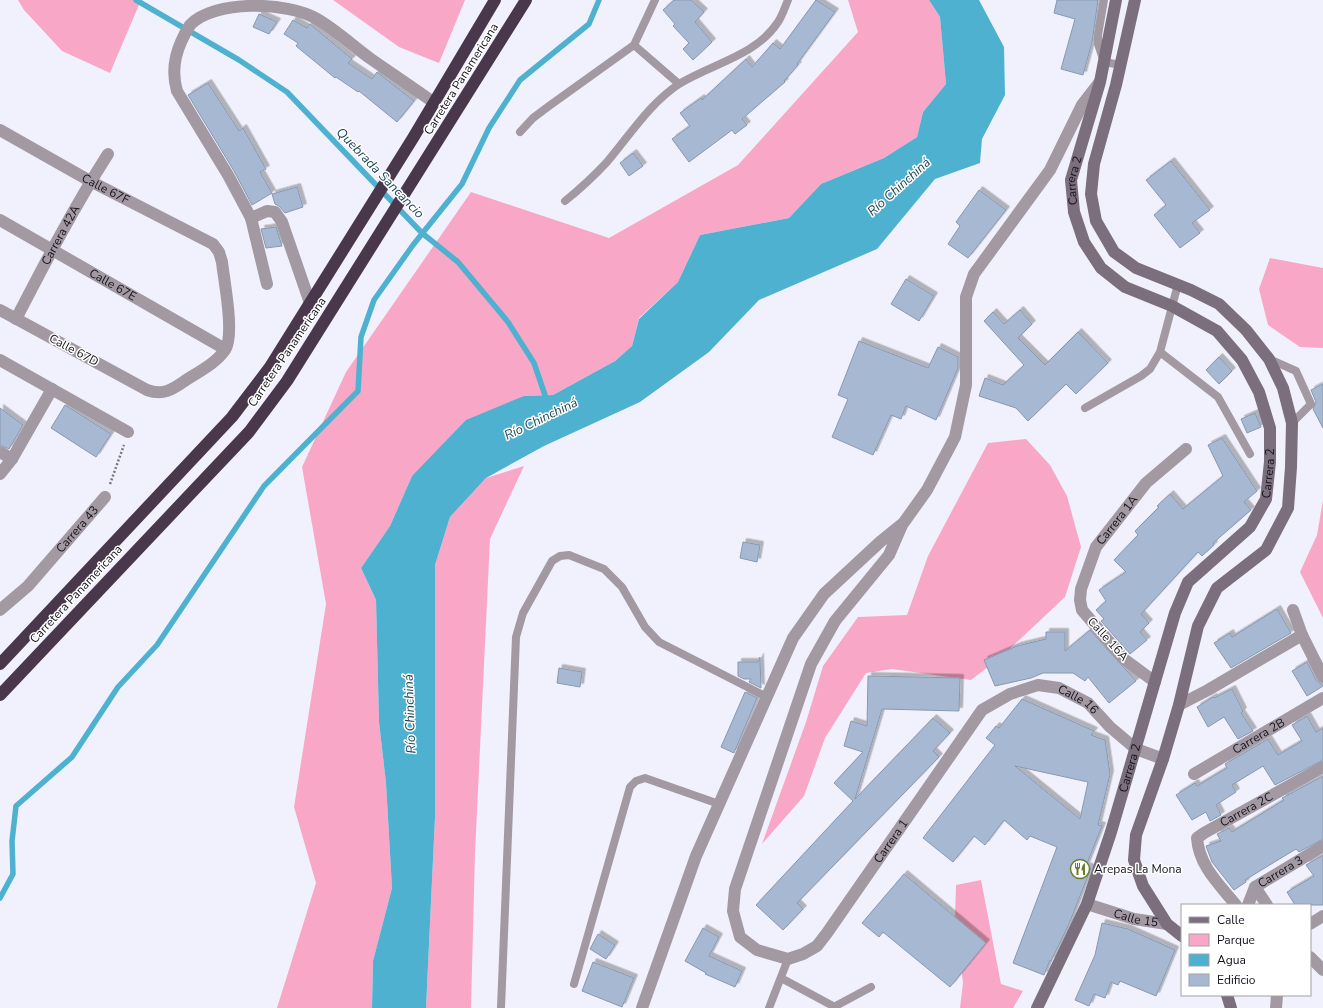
<svg xmlns="http://www.w3.org/2000/svg" width="1323" height="1008" font-family="'Nunito Sans',sans-serif">
	<defs>
		<filter id="shadow"><feDropShadow dx="3.5" dy="-3.5" stdDeviation="0" flood-color="#0004"/></filter>
	</defs>
	<rect width="100%" height="100%" fill="#f1f1fd"/>
	<!-- green -->
	<path fill="#f8a8c6" d="M18 0H141L110 73 62 51 24 10Z
		M333 0H465L439 63 399 47Z
		M848 0H929L940 17 946 84 923 112 917 137 884 158 821 184 789 218 700 235 678 282 639 318 632 346 615 361 553 395 524 396 412 476 390 526 361 568 376 600 379 722 386 783 392 888 373 961 372 1008H277L316 883 294 807 326 604 302 467 346 372 471 192 609 238 738 165 858 32Z
		M1270 258 1323 268V348L1300 347 1268 325 1259 289Z
		M1026 439 1050 465 1067 496 1081 547 1065 597 1001 657 971 680 892 669 866 673 825 738 804 796 762 844 806 722 823 666 858 617 907 615 928 556 988 443Z
		M524 466 490 539 475 853 471 1008H426L435 817V565L450 517 486 478Z
		M1323 500V618L1300 572 1317 535Z
		M981 880 1001 984 1023 991 1013 1008H960L963 983 955 918 956 885Z"/>
	<!-- water -->
	<path fill="#4fb1d0" d="M929 0H979L1004 47 1005 95 982 139 980 163 935 179 877 249 759 300 709 352 640 402 544 446 486 478 450 517 435 565V817L426 1008H372L373 961 392 888 386 783 379 722 376 600 361 568 390 526 412 476 466 420 524 396 553 395 615 361 632 346 639 319 678 282 700 235 789 218 821 184 884 158 917 137 923 112 946 84 940 17Z"/>
	<g fill="none" stroke-linecap="round" stroke-linejoin="round">
		<!-- stream -->
		<path stroke="#4fb1d0" stroke-width="5.5" d="M136 0 239 60 287 92 422 233 458 262 508 322 534 363 547 401
			M0 898 13 874 12 841 16 806 72 757 118 687 157 645 264 486 358 391 361 337 374 300 413 245 462 184 489 128 520 80 589 24 599 0"/>
	</g>
	<!-- building -->
	<path fill="#a7b9d2" stroke="#8798b0" fill-rule="evenodd" filter="url(#shadow)" d="M674 0H691L704 12 695 22 712 42 693 60 683 49 689 43 673 26 675 24 663 10Z
		M816 0 835 12 797 64 798 65 784 81 785 82 742 119 747 125 735 134 732 130 689 162 672 139 690 126 680 113 701 98 702 100 746 59 752 67 773 43 780 49Z
		M1057 0H1098L1092 42 1083 75 1061 69 1075 19 1054 13Z
		M259 14 277 22 269 34 253 27Z
		M293 20 307 28 310 24 352 59 348 63 372 79 377 72 414 101 397 122 359 91 358 92 336 77 335 78 296 46 298 43 284 34Z
		M208 83 239 131 243 128 266 169 260 172 272 193 252 205 234 171 188 95Z
		M633 153 643 166 629 176 620 163Z
		M1171 161 1210 210 1192 223 1200 233 1180 248 1154 215 1166 205 1146 180Z
		M297 187 303 207 285 213 279 206 275 204 272 194Z
		M979 190 1006 210 968 258 948 244 960 226 956 222Z
		M276 227 282 246 266 248 261 229Z
		M906 279 934 296 919 321 891 304Z
		M1020 310 1032 324 1018 338 1045 365 1078 332 1108 363 1076 394 1066 384 1028 421 1016 408 979 396 985 378 1003 385 1024 365 984 321 993 312 1004 324Z
		M859 341 928 368 938 347 958 357V368L936 420 906 406 901 419 891 415 873 455 832 437 848 399 838 395Z
		M1219 357 1232 371 1219 384 1206 370Z
		M1323 384V428L1313 409 1316 402 1311 390Z
		M65 405 111 434 96 457 51 428Z
		M0 408 23 425 9 449 0 445Z
		M1255 413 1261 427 1247 433 1241 419Z
		M1222 438 1257 491 1244 502 1251 510 1213 543 1214 545 1202 556 1198 552 1141 614 1149 623 1140 632 1147 640 1130 654 1101 621 1104 619 1096 610 1106 601 1099 590 1126 572 1114 560 1138 535 1135 531 1159 507 1157 506 1170 494 1183 509 1223 476 1208 445Z
		M743 542 760 545 757 562 740 558Z
		M1277 609 1291 633 1231 668 1214 643 1230 633 1232 637Z
		M1090 630 1136 681 1109 703 1088 677 1085 681 1073 673H1043L1031 678 995 686 984 660 1017 646 1046 639V632H1065V651Z
		M760 657V662L761 688 749 682 751 679H744L738 676V662H758Z
		M1307 662 1316 680 1323 686 1307 696 1292 671Z
		M559 668 582 672 580 687 557 683Z
		M868 676 960 678 959 711 882 709 855 799 933 718 950 733 933 751 939 757 797 903 803 909 783 930 756 905 853 801 834 783 863 752 844 746 851 721 867 726Z
		M1232 689 1243 711 1241 713 1253 731 1238 739 1224 717 1208 727 1197 707 1213 697 1214 698Z
		M745 692 757 698 734 753 721 747Z
		M1022 699 1094 731 1091 735 1105 740 1110 774 1098 825 1102 826 1086 866 1091 868 1069 924 1051 961 1050 960 1044 975 1013 963 1057 847 1030 836 1027 840 1004 820 985 845 974 836 953 862 923 838 995 745 986 738 996 726 999 728ZM1015 766 1088 782 1080 819Z
		M1307 716 1316 732 1323 728V760L1275 785 1263 766 1232 785 1236 792 1216 805 1221 815 1210 821 1206 812 1192 820 1176 795 1195 783 1197 786 1227 768 1225 764 1268 739 1278 755 1302 741 1292 725Z
		M1323 776V839L1299 852 1296 849 1245 880 1246 882 1234 890 1212 862 1206 846 1221 841 1217 834 1229 828 1232 832 1284 800 1282 798Z
		M1323 855V905H1295L1287 892 1314 876 1306 865Z
		M904 874 986 943 950 987 883 932 879 937 862 923Z
		M1102 923 1128 929 1175 950 1156 996 1120 981 1118 985 1111 982 1105 998 1094 994 1089 1006 1075 1000 1095 955Z
		M703 928 719 937 709 956 742 971 735 987 705 974 706 973 685 961Z
		M598 934 615 945 606 959 590 949Z
		M593 962 634 978 622 1007 582 991Z"/>
	<g fill="none" stroke-linecap="round" stroke-linejoin="round">
		<!-- path -->
		<path stroke="#777681" stroke-width="2.5" stroke-dasharray="2 2" stroke-linecap="butt" d="M110 484 124 445"/>
		<!-- lane -->
		<path stroke="#a299a3" stroke-width="8" d="M1104 0 1098 35V44L1104 62 1121 65
			M634 45 679 84
			M520 132 533 118 549 106 634 45 655 0
			M565 201C580 189 594 176 607 162 630 135 649 104 679 84 711 64 756 56 778 22 782 16 785 7 788 0
			M1160 352 1178 284
			M1269 359 1296 371 1311 404 1292 423
			M1085 408 1141 376 1150 369 1160 352 1218 397 1250 454
			M781 978 833 1006
			M574 984 630 787 636 781 645 778 719 804
			M501 1008 516 637 523 613 552 561 560 556 569 555 604 569 622 587 645 627 659 642 767 697
			M769 1008 788 959
			M832 1008 871 987"/>
		<!-- street -->
		<g stroke="#a299a3" stroke-width="12">
			<path id="s1" d="M1099 83 1082 105 1050 170 974 274 966 297V385L955 437 927 490 902 525 889 555 835 621 811 664 735 889 733 911 740 937 757 950 788 959 803 954 817 946 827 933 982 710 1010 694 1038 685 1059 688 1088 703 1110 727 1136 749 1163 759"/>
			<path id="s2" d="M0 130 90 181 213 244 219 252 222 262C224 281 235 335 225 350 216 363 200 371 186 380 173 389 164 396 147 390L0 310"/>
			<path d="M251 218 267 211 275 212 282 222 310 303"/>
			<path id="s3" d="M0 220 225 349"/>
			<path d="M267 284 251 218 228 175 177 91C170 67 177 46 190 25 213 0 287 1 317 19 336 30 353 46 371 59 391 73 412 87 433 102"/>
			<path id="s4" d="M16 319C45 263 74 207 108 154"/>
			<path d="M0 360 128 432"/>
			<path d="M0 452 12 459"/>
			<path d="M0 474 12 459 52 389"/>
			<path id="s5" d="M0 610 28 586 105 497"/>
			<path d="M1293 610 1302 635 1323 677"/>
			<path id="s6" d="M1155 682 1124 659 1082 610 1080 600 1081 589 1096 547 1146 483 1186 449"/>
			<path d="M1179 705 1208 690 1302 635"/>
			<path id="s7" d="M1194 774 1323 698"/>
			<path d="M1255 887 1267 905"/>
			<path id="s8" d="M1087 904 1134 919 1167 924"/>
			<path id="s9" d="M1236 905C1219 884 1199 866 1197 838L1204 833 1323 767"/>
			<path id="s10" d="M1248 905 1255 887 1323 846"/>
			<path d="M1310 924 1323 916"/>
			<path d="M1310 957 1323 970"/>
			<path d="M642 1008 696 856 793 638 824 594 880 542 901 525"/>
			<path d="M1276 1008 1277 995"/>
		</g>
		<!-- secondary -->
		<g stroke="#7b6e7d" stroke-width="12">
			<path d="M1135 0 1116 85 1094 164 1091 194 1096 221 1114 252 1136 268 1191 290 1219 304 1246 330 1269 359 1283 388 1292 423 1291 467 1288 508 1266 550 1217 588 1198 626 1179 705 1163 759 1136 835 1134 860 1143 886 1167 924 1182 936"/>
			<path d="M1227 995 1231 1008"/>
			<path id="s11" d="M1037 1008 1087 904 1111 832 1175 613 1188 582 1250 527 1266 499 1270 462V428L1259 392 1242 360 1217 331 1172 306 1125 287 1101 268 1084 242 1074 212 1071 180 1100 82 1116 0"/>
		</g>
		<!-- highway -->
		<path stroke="#49384b" stroke-width="12" d="M0 664 232 417 270 367 413 138 495 0
			M0 695 249 432 287 381 526 0"/>
	</g>
	<!-- icons -->
	<defs>
		<symbol id="restaurant-ring" viewBox="-11 -11 22 22"><circle r="9.5" fill="#fff" stroke="#697f30" stroke-width="1.5"/><path d="M-5-6h1v4h1v-4h1v4h1v-4h1v5L-1.5 .5V6h-2V.5L-5-1ZM5-6V6H3V1.5H1.5Q1.5-4 5-6Z" fill="#697f30"/></symbol>
	</defs>
	<g fill-rule="evenodd">
		<use href="#restaurant-ring" x="1069" y="858" width="22" height="22"/>
	</g>
	<g text-anchor="middle" dominant-baseline="central" stroke-width="3" stroke-linejoin="round" paint-order="stroke">
		<!-- street labels -->
		<g font-size="12" fill="#13121c" stroke="#fff">
			<text transform="translate(461 79) rotate(-58)">Carretera Panamericana</text>
			<text stroke="none"><textPath href="#s11" startOffset="979">Carrera 2</textPath></text>
			<text stroke="none"><textPath href="#s2" startOffset="121">Calle 67F</textPath></text>
			<text stroke="none"><textPath href="#s4" startOffset="95">Carrera 42A</textPath></text>
			<text stroke="none"><textPath href="#s3" startOffset="130">Calle 67E</textPath></text>
			<text transform="translate(74 350) rotate(28)">Calle 67D</text>
			<text transform="translate(287 352) rotate(-56)">Carretera Panamericana</text>
			<text stroke="none"><textPath href="#s11" startOffset="594">Carrera 2</textPath></text>
			<text stroke="none"><textPath href="#s6" startOffset="203">Carrera 1A</textPath></text>
			<text stroke="none"><textPath href="#s5" startOffset="112">Carrera 43</textPath></text>
			<text transform="translate(76 594) rotate(-47)">Carretera Panamericana</text>
			<text transform="translate(1108 639) rotate(48)">Calle 16A</text>
			<text stroke="none"><textPath href="#s1" startOffset="1430">Calle 16</textPath></text>
			<text stroke="none"><textPath href="#s7" startOffset="75">Carrera 2B</textPath></text>
			<text stroke="none"><textPath href="#s11" startOffset="258">Carrera 2</textPath></text>
			<text stroke="none"><textPath href="#s9" startOffset="136">Carrera 2C</textPath></text>
			<text stroke="none"><textPath href="#s1" startOffset="1165">Carrera 1</textPath></text>
			<text stroke="none"><textPath href="#s10" startOffset="49">Carrera 3</textPath></text>
			<text stroke="none"><textPath href="#s8" startOffset="51">Calle 15</textPath></text>
		</g>
		<!-- poi labels -->
		<g font-size="12" fill="#13121c" stroke="#fff" text-anchor="start">
			<text x="1094" y="869">Arepas La Mona</text>
		</g>
		<!-- water labels -->
		<g font-size="13" font-style="italic" fill="#1b4654" stroke="#fff">
			<text transform="translate(380 173) rotate(46)">Quebrada Sancancio</text>
			<text transform="translate(899 187) rotate(-42)">Río Chinchiná</text>
			<text transform="translate(541 419) rotate(-26)">Río Chinchiná</text>
			<text transform="translate(410 714) rotate(-92)">Río Chinchiná</text>
		</g>
	</g>
	<!-- legend -->
	<rect x="1181" y="904" width="130" height="92" fill="#ffffff" stroke="#a1a0a4"/>
	<rect x="1189" y="917" width="20" height="6" fill="#7b6e7d" stroke="#a1a0a4"/>
	<text x="1217" y="924" font-size="12" fill="#13121c">Calle</text>
	<rect x="1189" y="934" width="20" height="12" fill="#f8a8c6" stroke="#a1a0a4"/>
	<text x="1217" y="944" font-size="12" fill="#13121c">Parque</text>
	<rect x="1189" y="954" width="20" height="12" fill="#4fb1d0" stroke="#a1a0a4"/>
	<text x="1217" y="964" font-size="12" fill="#13121c">Agua</text>
	<rect x="1189" y="974" width="20" height="12" fill="#a7b9d2" stroke="#a1a0a4"/>
	<text x="1217" y="984" font-size="12" fill="#13121c">Edificio</text>
</svg>
